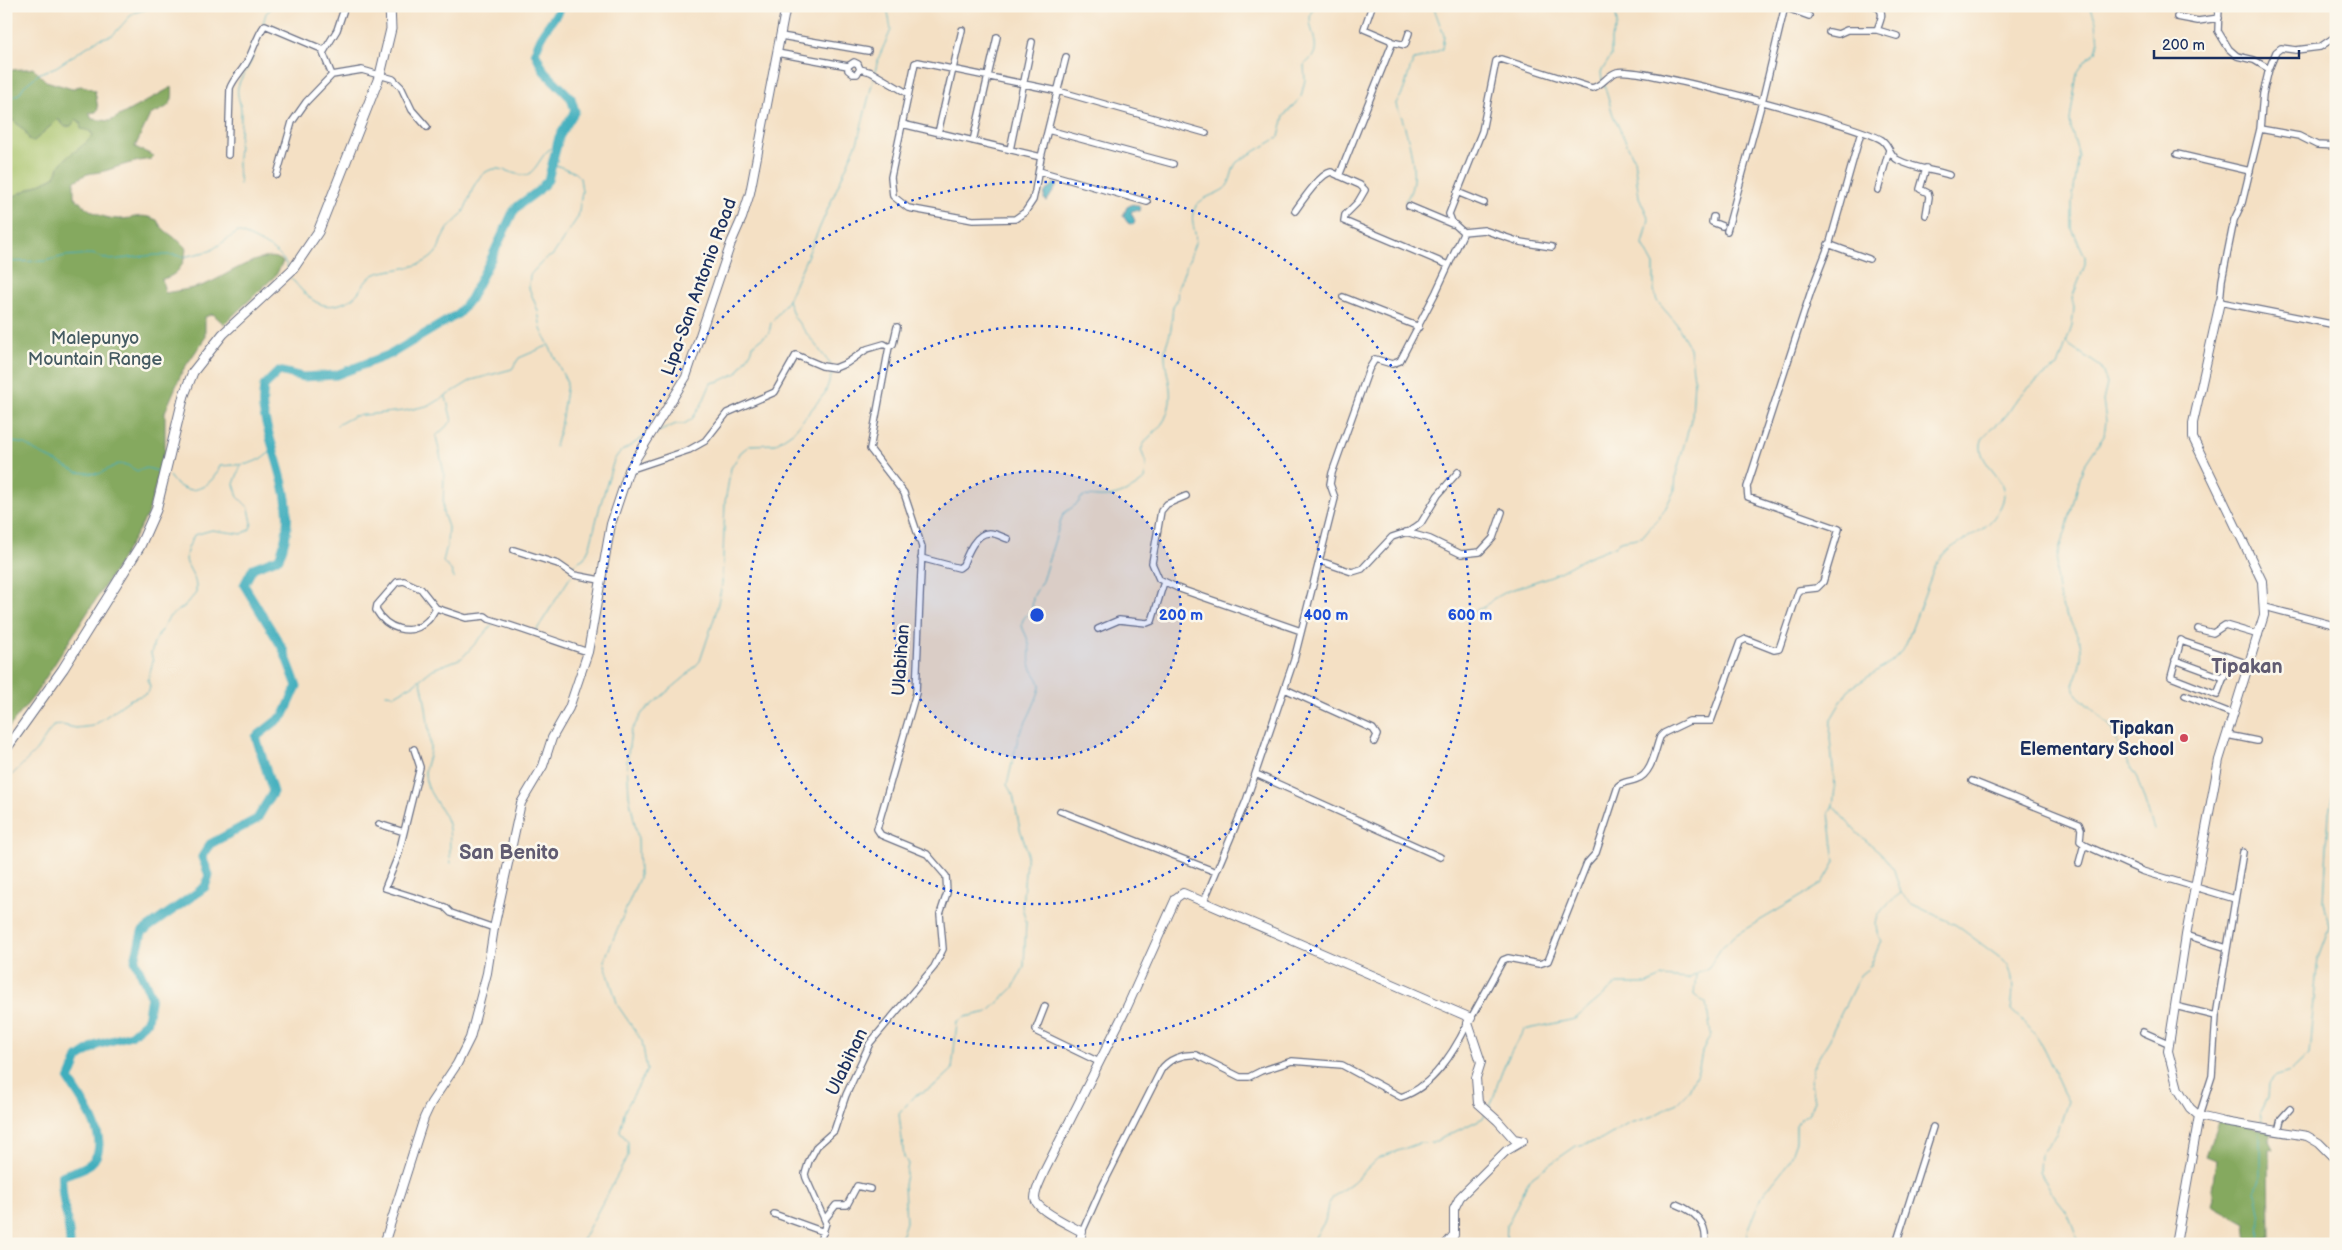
<svg xmlns="http://www.w3.org/2000/svg" width="2342" height="1250" font-family="'Balsamiq Sans',sans-serif">
	<rect width="100%" height="100%" fill="#fbf7ec"/>
	<filter id="ink" filterUnits="userSpaceOnUse"><feTurbulence type="fractalNoise" baseFrequency=".02" numOctaves="2"/><feDisplacementMap in="SourceGraphic" scale="10" xChannelSelector="R" yChannelSelector="G"/><feConvolveMatrix kernelMatrix="1 2 1 2 8 2 1 2 1" color-interpolation-filters="sRGB"/></filter>
	<filter id="wash" filterUnits="userSpaceOnUse"><feTurbulence type="fractalNoise" baseFrequency=".0096" numOctaves="4" result="noise"/><feDisplacementMap in="SourceGraphic" scale="20" xChannelSelector="R" yChannelSelector="G"/><feGaussianBlur stdDeviation="1.12" result="paint"/><feColorMatrix in="noise" values="0 0 0 0 0 0 0 0 0 0 0 0 0 0 0 0 0 1.4 0 .05"/><feComposite in="paint" operator="in"/></filter>
	<g filter="url(#wash)">
		<rect width="100%" height="100%" fill="#f4e0c4"/>
		<!-- green -->
		<path fill="#a7c36a" stroke="#617964" d="M76 119 93 135 90 140 60 164 57 173 54 177 6 200V133L8 127 13 120 25 131 30 141H34L57 120H59L61 124Z"/>
		<!-- forest -->
		<path fill="#85a95e" stroke="#506c5e" d="M33 68 46 81 72 89C80 84 87 86 95 91L98 109 96 112 89 113 92 119 110 121 172 87C175 107 165 108 150 115L135 147 154 156 151 159C136 161 122 165 108 170 92 175 89 170 74 182V196C85 209 101 219 119 219 136 219 139 212 157 220 162 232 176 236 186 248 185 264 178 276 162 279L165 293C180 290 197 289 211 282 227 275 268 246 283 262L276 275 224 324 213 314 205 317V338L183 370 165 412V450L148 514 118 565 34 696 6 731V200L54 177C58 173 58 167 61 163 71 152 84 147 93 135L90 131 81 129 80 122 76 119 71 126 65 127 59 120H57L34 141H30L25 131 13 120 8 127 6 133V72C15 68 24 70 33 68Z
			M2218 1121 2272 1131 2269 1141 2273 1149 2269 1150 2270 1238H2264V1244H2248L2246 1224 2212 1205 2214 1198 2212 1189 2216 1160 2206 1156Z"/>
		<!-- water -->
		<path fill="#40aebd" stroke="#2e6e8e" d="M1055 183 1058 184 1047 201 1044 199 1045 192Z
			M1133 204 1140 207 1139 211 1134 210 1131 212 1135 221 1133 225 1128 223 1123 216 1127 207Z"/>
		<g fill="none" stroke-linecap="round" stroke-linejoin="round">
			<!-- stream -->
			<path stroke="#40aebd" stroke-width="1" d="M263 24 266 13 274 6
				M875 72 878 59 891 30 887 6
				M1602 80 1601 72 1611 56V39L1617 25 1616 13 1619 6
				M6 100 19 94 24 86 40 73 56 67 99 39 113 35 133 13 157 6
				M553 164 574 172 580 178 582 191 578 217 553 255 544 260 530 275 529 288 538 311 541 329 567 383 560 429 555 446
				M240 184C235 157 241 140 241 114 242 104 236 97 238 87 240 77 250 67 253 56
				M1405 201C1422 183 1409 140 1402 118 1400 112 1396 109 1396 103 1407 90 1406 75 1414 60L1423 58 1442 49 1444 35 1433 6
				M6 262 45 261 65 256 92 254 110 260 155 255H175L183 257 210 251 238 232C253 238 285 252 288 269
				M291 278C305 294 317 311 340 304 345 302 351 300 354 297 362 290 366 276 378 273 396 268 425 269 437 251 440 247 440 241 443 237 447 227 456 222 462 214 471 200 471 181 486 172 500 163 513 177 527 175 540 168 542 148 557 146
				M788 300 794 317 831 365
				M2066 343 2101 367 2107 384 2103 401 2106 421 2104 436 2083 467 2065 534C2053 556 2054 590 2065 613 2071 625 2079 634 2081 648 2083 660 2077 674 2073 685L2077 695 2110 726 2125 759 2137 778 2154 830
				M446 397 452 421 436 436 444 473 443 513 448 527 447 545 443 562 451 570 454 578
				M337 425 354 416 404 411 431 405 472 380 512 369 519 358 547 346
				M654 434 676 424H684L692 419 702 404 711 383 720 381 737 373 752 350 753 345 769 333 771 323 788 300 858 140 874 76
				M6 441 25 444 35 451 77 472 99 474 118 464 127 465 137 471 147 468 161 472
				M169 476C185 500 211 490 220 466L248 464 261 459 275 449
				M570 569 571 566 584 558 590 546 600 506 614 460 619 453 644 437
				M1458 616 1485 607 1493 599 1505 592 1554 575 1585 558 1615 546 1620 541 1642 537 1664 511 1675 489 1676 474 1692 416 1694 379 1690 348 1676 323 1657 301 1654 290V265L1643 245 1649 219 1639 197 1634 159 1613 115 1604 84
				M536 631 571 576
				M420 680C424 686 431 742 430 751 429 759 425 765 425 773 425 792 441 805 447 821 452 834 448 850 451 863
				M386 694 395 695 414 684 433 669 462 658 494 623
				M6 781 36 751 53 726 62 725 76 728 93 726 129 700 148 693 150 687 148 680 153 661 151 654 154 643 169 617 185 606 196 593C198 576 186 568 186 558 186 549 191 543 194 535L212 530 242 534 250 529 252 523 249 508 238 497 234 484 241 465
				M1833 806 1857 833 1881 853 1894 870 1901 893 1912 904 1956 925 2007 963C2015 978 2013 994 2011 1010 2023 1021 2035 1032 2042 1046 2052 1064 2057 1083 2068 1101L2057 1134 2041 1153 2040 1172 2050 1191 2068 1214 2077 1237 2073 1244
				M1488 1110C1494 1100 1495 1090 1499 1080 1505 1062 1514 1046 1524 1030L1575 1019 1617 984H1646L1662 977 1688 979 1709 967 1722 947 1737 934 1817 887 1823 883 1835 862 1829 813 1833 805 1835 788 1830 738 1831 719 1848 690 1892 661 1905 647 1935 566C1953 535 1983 542 2001 506 2014 479 1978 467 1981 444 1982 433 1997 426 2003 419 2009 413 2012 406 2017 400 2023 391 2047 372 2058 367L2072 326 2074 308 2072 298 2085 265V256L2072 229V202L2079 156 2071 129 2070 120 2077 73 2086 60 2096 52 2098 44 2096 21 2090 6
				M2263 1125 2260 1113 2267 1099 2268 1084 2274 1077 2290 1072 2309 1054 2318 957 2329 927 2324 901 2329 812 2336 780
				M580 1244 628 1156V1142L620 1131 625 1110 647 1070 642 1041 618 1006 604 961 639 878 638 839 629 795 627 762 631 731 643 712 685 677 700 661 715 616 722 585 725 502 731 468 741 452 750 445 775 444 794 431 825 393 833 371
				M894 1244 902 1234 906 1222 904 1185 908 1164 904 1157 899 1114 913 1097 936 1085 952 1070 957 1022 965 1017 988 1012 1013 988 1024 967 1026 921 1022 907 1027 850 1020 829 1013 795 1007 785 1019 734C1024 727 1041 692 1040 685 1039 678 1033 673 1031 667 1028 660 1031 651 1029 644 1025 627 1014 625 1032 610L1033 597 1042 581 1063 514 1078 503 1082 497C1090 495 1097 498 1106 497 1120 496 1136 488 1145 479L1146 463 1141 450C1146 435 1162 430 1167 414 1176 389 1164 374 1165 351 1166 343 1170 336 1171 329 1172 322 1172 313 1173 306 1174 304 1176 302 1177 300 1178 296 1177 292 1178 288 1183 273 1190 259 1195 243 1198 233 1189 223 1194 210 1199 197 1214 196 1224 189 1232 183 1231 169 1237 162L1279 137 1284 116 1301 97 1305 80 1304 65C1307 62 1311 59 1313 56 1322 40 1301 22 1315 6
				M1311 1244 1325 1221 1328 1205 1334 1196 1353 1182 1378 1158 1420 1143 1434 1142 1483 1118 1485 1115
				M1506 1244 1507 1225 1530 1178 1576 1146 1601 1140 1628 1124 1653 1116 1677 1103 1688 1092 1699 1068 1702 1052 1711 1034 1706 1003 1694 995 1696 975
				M1749 1244 1747 1231 1761 1197 1788 1163 1796 1141V1125L1800 1119 1808 1114 1814 1101 1811 1085 1812 1068 1830 1039 1832 1032 1860 975 1870 967 1881 941C1868 919 1883 907 1901 893
				M2260 1244 2261 1217 2256 1191 2260 1179V1131"/>
			<!-- river -->
			<path stroke="#40aebd" stroke-width="9" d="M70 1244C70 1221 60 1199 62 1176 70 1172 83 1170 90 1164 115 1144 81 1099 69 1080L78 1058 97 1045 131 1035 147 1021 151 996 135 960 142 932 205 887 209 875 202 857 210 844 257 819 273 792 256 737 284 715 297 686 283 649 244 585 253 568 279 558C302 506 272 460 263 409 262 402 263 394 264 386L279 371 303 377 336 375 391 354 458 314 470 299 490 261 513 212 519 205 538 191 548 180 559 137 575 111 571 98 544 71 535 52 543 33 562 6"/>
		</g>
	</g>
	<g filter="url(#ink)">
		<g fill="none" stroke-linecap="round" stroke-linejoin="round">
			<defs>
				<path id="street" d="M1876 6C1886 12 1880 21 1877 30L1897 36
					M2219 6 2218 31 2229 49 2237 56 2254 60 2269 69 2263 94 2260 129 2242 203 2234 220 2222 280 2220 302 2336 325
					M1784 7 1809 16
					M2177 17 2198 21 2219 18
					M1829 32 1838 34 1847 30H1877
					M781 36 868 51
					M1392 42 1405 45 1409 33
					M777 53 848 66 854 62 858 64 860 69 857 74H853L848 70V66
					M1066 57 1041 157 1035 191 1033 200 1025 212 1015 219 973 220 908 208 893 196 891 177 915 63 918 62 1058 91 1206 133
					M860 69 871 72 907 93
					M2269 69 2276 52 2281 48 2296 50 2320 47 2336 36
					M332 75 362 70 393 79 401 87 412 110 427 127
					M902 124 1041 157
					M2260 129 2299 136 2317 145 2336 146
					M1048 130 1173 164
					M938 133 962 30
					M973 141 997 37
					M1010 150 1032 42
					M2177 154 2250 171
					M228 155 230 88C233 80 238 75 243 68 253 55 255 38 265 25L324 50
					M1926 168 1920 189 1928 193 1929 197 1926 215
					M1039 171 1147 202
					M277 175 292 122 306 102 332 75 323 53 337 30 345 6
					M1339 176 1392 44 1390 40 1364 29 1372 6
					M1878 190 1889 150
					M1457 192 1484 203
					M1409 206 1452 224
					M1295 211C1302 201 1320 174 1331 172L1360 185 1365 190 1358 202 1345 215 1344 221 1448 265
					M1713 217 1712 222 1722 226
					M1727 231 1762 102 1785 6
					M1463 232 1484 230 1520 242 1552 247
					M1828 244 1869 259
					M1343 297 1419 327
					M889 347 893 344 897 327
					M629 470 689 450 705 441 727 413 775 392 796 355 822 366 835 368 847 363 867 349 884 344 889 347 870 449 904 493 922 547 916 693 877 829 881 835 927 854 946 876 947 893 940 914 943 949 934 967 870 1043 846 1095 834 1131 817 1146 809 1161 805 1174 806 1178 826 1223 819 1244
					M1186 496 1167 504 1161 511 1152 563 1159 579 1180 589 1301 631
					M1406 532 1430 539 1461 554 1480 552 1493 538 1502 512
					M514 550 558 564 574 575 600 580
					M921 558 959 568 963 565C967 555 975 533 989 533 996 533 1002 537 1008 539
					M1320 561 1352 572 1362 569 1392 537 1410 531 1421 523 1438 495 1458 472
					M2265 607 2334 625
					M436 608C433 612 431 618 427 621 410 638 386 628 376 610L377 605 397 582 404 581 421 589 436 608 466 618 485 616 489 619C523 629 554 641 588 652
					M1098 629 1119 620 1147 623 1152 621 1164 582
					M2198 629 2213 633 2225 625 2259 635
					M2231 658 2217 695 2171 677 2181 640 2184 642 2249 664
					M2175 660 2224 678
					M1285 689 1373 729 1377 735 1374 742
					M2185 695 2233 714
					M2227 735 2257 741
					M414 749 420 767 398 856 385 888 445 907 451 913 494 928
					M1256 774 1440 857
					M1972 781 2079 824 2081 829 2080 841 2087 846
					M1060 811 1216 872
					M379 824 404 832
					M2079 863 2083 848 2087 846 2142 871 2235 899
					M1204 901 1246 801 1294 660 1335 498 1330 484 1332 473 1369 369 1375 359 1392 364 1400 361 1436 292 1463 234 1462 231 1452 222 1449 214 1482 131 1496 61 1501 59 1592 88C1602 86 1607 75 1617 72 1639 66 1858 125 1882 140 1889 145 1890 156 1898 160 1913 168 1933 170 1949 175
					M2186 935 2227 948
					M1045 1006 1036 1029 1037 1032 1099 1062
					M2175 1006 2216 1016
					M1471 1018 1503 960 1508 958 1539 964 1548 961 1587 863 1596 853 1618 786C1624 781 1630 782 1637 779 1652 774 1655 750 1660 737L1664 733 1689 721H1711L1740 642 1746 639 1774 650 1779 649 1799 590 1817 588 1823 582 1839 529 1748 497 1747 487 1811 291 1830 242 1861 132
					M2143 1032 2168 1043
					M2199 1116 2212 1076 2216 1016 2243 852
					M2278 1132 2281 1119 2290 1109
					M1676 1204C1694 1211 1708 1223 1705 1244
					M774 1214 824 1232
					M825 1219 836 1205H847L857 1186 870 1189
					M1082 1232 1102 1187 1161 1070C1168 1059 1183 1054 1196 1055L1240 1077H1249L1261 1071 1292 1061 1342 1065 1401 1097C1433 1087 1454 1052 1468 1023
					M1896 1244 1933 1127"/>
				<path id="secondary" d="M2220 302 2193 423V438L2262 581 2264 615 2219 760 2186 935 2168 1051 2178 1089 2190 1108 2199 1116 2224 1122 2307 1136 2319 1143 2336 1160
					M384 1244 424 1118 431 1103 457 1064 470 1038 487 973 494 928 521 803 543 766 552 738 569 708 588 652 611 524 629 470 686 377 731 243 742 218 750 193 786 6
					M1079 1244 1082 1232C1072 1226 1035 1210 1035 1198 1035 1190 1041 1180 1044 1172L1127 1007 1176 898 1183 893 1471 1018 1468 1023 1481 1062 1476 1078 1478 1103 1498 1121 1514 1139 1523 1141 1506 1151 1460 1197 1454 1209V1235L1446 1244
					M2176 1244 2199 1116"/>
				<path id="primary" d="M6 749 63 669 140 546 156 510 184 395 193 372 223 334 293 269 318 232 380 75 391 29 390 6"/>
			</defs>
			<!-- street casing -->
			<use href="#street" stroke="#676d82" stroke-width="8"/>
			<!-- secondary casing -->
			<use href="#secondary" stroke="#676d82" stroke-width="10"/>
			<!-- primary casing -->
			<use href="#primary" stroke="#676d82" stroke-width="11"/>
			<!-- street -->
			<use href="#street" stroke="#fff" stroke-width="5.5"/>
			<!-- secondary -->
			<use href="#secondary" stroke="#fff" stroke-width="8"/>
			<!-- primary -->
			<use href="#primary" stroke="#fff" stroke-width="9"/>
		</g>
	</g>
	<!-- distance rings -->
	<circle cx="1037" cy="615" r="144" fill="#1d4ed8" fill-opacity=".12"/>
	<g fill="none" stroke="#1d4ed8" stroke-width="2.5" stroke-dasharray="2.5 5">
		<circle cx="1037" cy="615" r="144"/>
		<circle cx="1037" cy="615" r="289"/>
		<circle cx="1037" cy="615" r="433"/>
	</g>
	<!-- markers -->
	<circle fill="#d1495b" stroke="#fbf7ec" stroke-width="2" cx="2184" cy="738" r="5"/>
	<g text-anchor="middle" dominant-baseline="central" stroke-width="5" stroke-linejoin="round" paint-order="stroke">
		<!-- street labels -->
		<g font-size="18" fill="#1b2f5e" stroke="#fbf7ec">
			<text transform="translate(699 287) rotate(-70)">Lipa-San Antonio Road</text>
			<text transform="translate(901 660) rotate(-86)">Ulabihan</text>
			<text transform="translate(847 1062) rotate(-64)">Ulabihan</text>
		</g>
		<!-- park labels -->
		<g font-size="18" fill="#455b62" stroke="#fbf7ec">
			<text x="95" y="338">Malepunyo<tspan x="95" dy="21">Mountain Range</tspan></text>
		</g>
		<!-- poi labels -->
		<g font-size="18" font-weight="bold" fill="#1b2f5e" stroke="#fbf7ec" text-anchor="end">
			<text x="2174" y="728">Tipakan<tspan x="2174" dy="21">Elementary School</tspan></text>
		</g>
		<!-- quarter labels -->
		<g font-size="20" font-weight="bold" fill="#615c72" stroke="#fbf7ec">
			<text x="2247" y="667">Tipakan</text>
			<text x="509" y="853">San Benito</text>
		</g>
	</g>
	<circle cx="1037" cy="615" r="8" fill="#1d4ed8" stroke="#fbf7ec" stroke-width="2.5"/>
	<g font-size="15" text-anchor="middle" font-weight="bold" fill="#1d4ed8" stroke="#fbf7ec" stroke-width="5" stroke-linejoin="round" paint-order="stroke">
		<text x="1181" y="620">200 m</text>
		<text x="1326" y="620">400 m</text>
		<text x="1470" y="620">600 m</text>
	</g>
	<!-- margin -->
	<rect width="2342" height="1250" fill="none" stroke="#fbf7ec" stroke-width="25"/>
	<!-- scale -->
	<path d="M2154 50v8h145v-8" fill="none" stroke="#1b2f5e" stroke-width="2.5"/>
	<text x="2162" y="50" font-size="15" fill="#1b2f5e" stroke="#fbf7ec" stroke-width="4" paint-order="stroke">200 m</text>
</svg>
